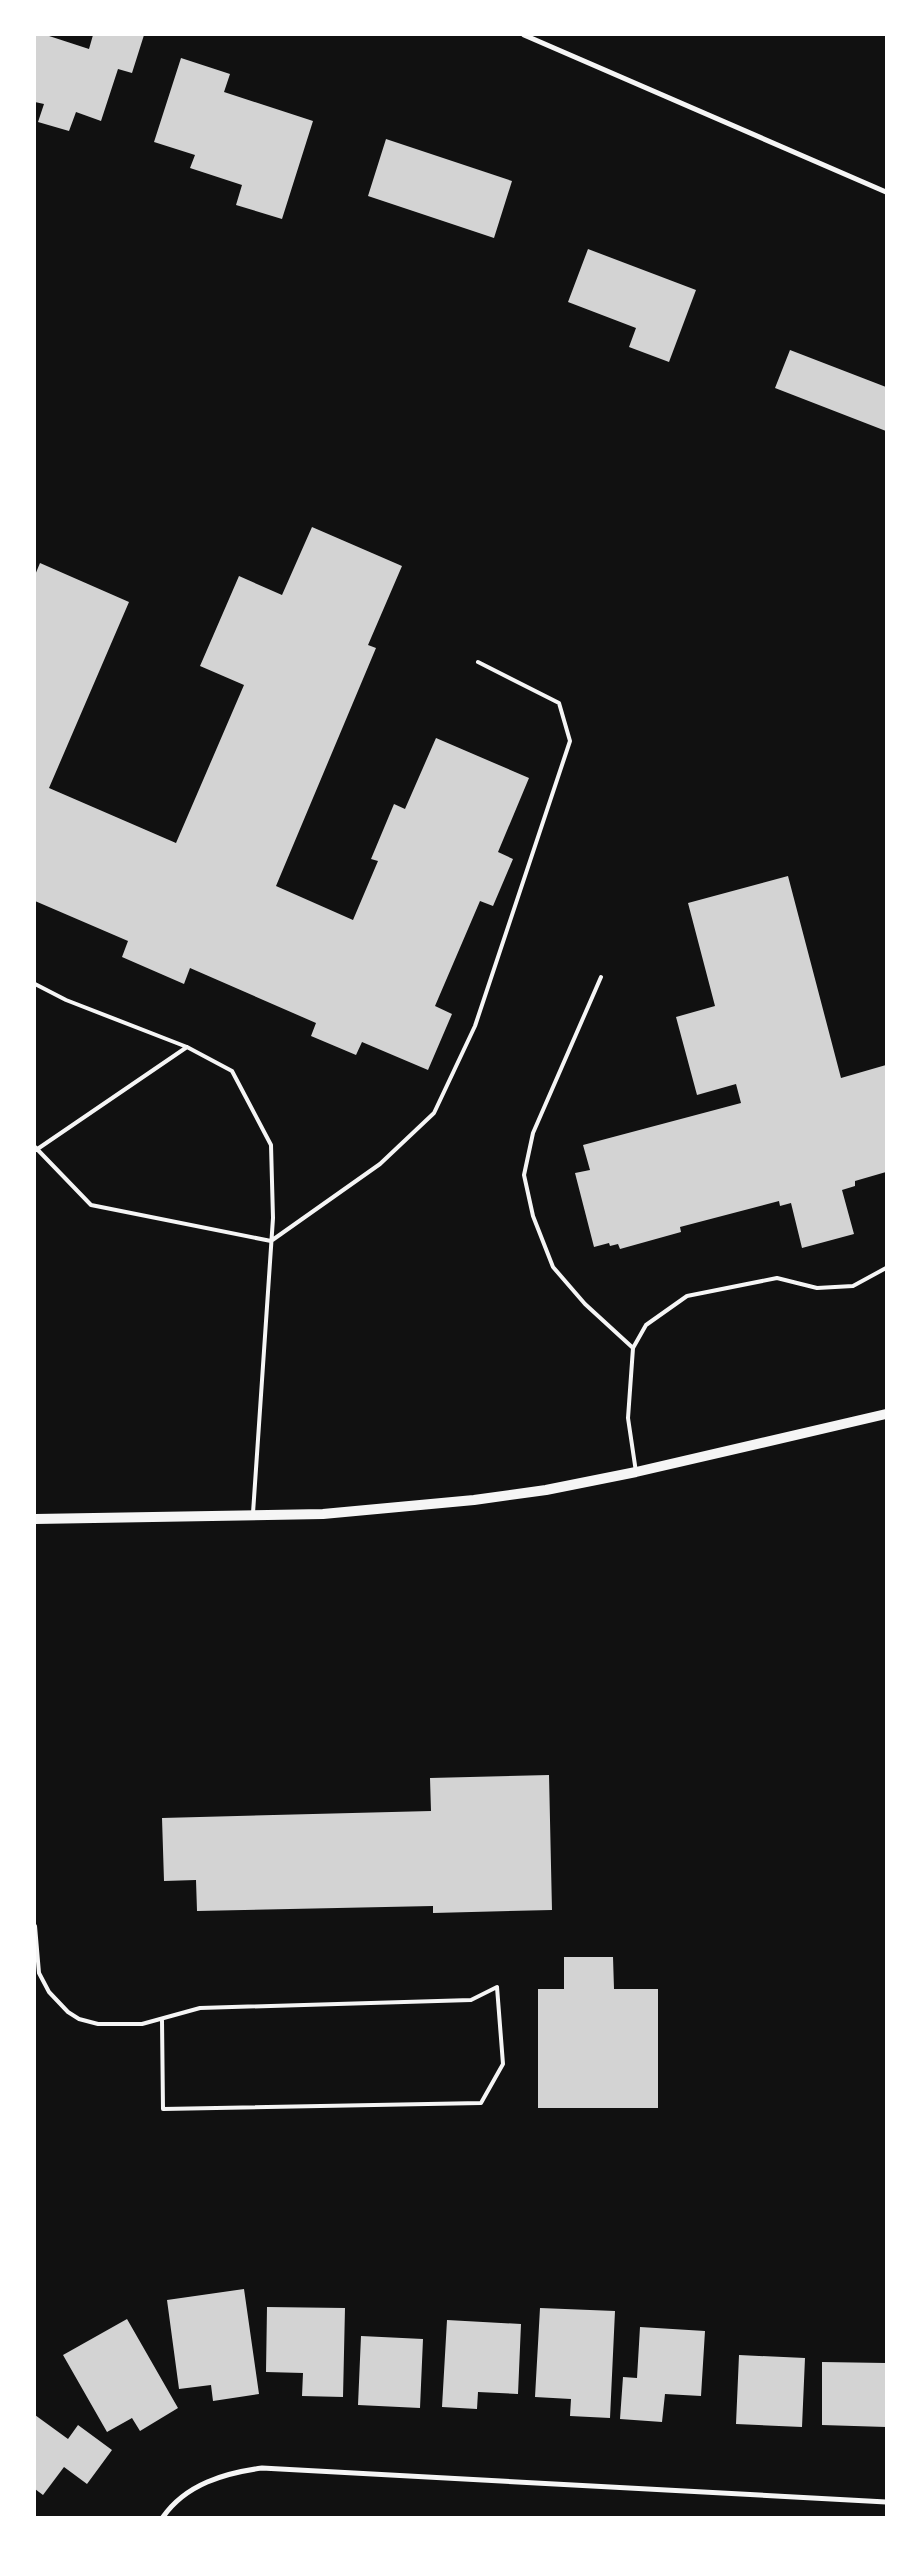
<svg xmlns="http://www.w3.org/2000/svg" width="921" height="2552" font-family="'DejaVu Sans',sans-serif">
	<rect width="100%" height="100%" fill="#111"/>
	<!-- building -->
	<path fill="#d3d3d3" d="M35 35H46L89 49 93 35H144L132 73 118 69 101 121 76 112 69 131 38 122 44 104 35 102Z
		M181 58 230 74 224 92 313 121 282 219 236 205 242 185 190 168 195 155 154 142Z
		M386 139 512 181 494 238 368 196Z
		M588 249 696 290 669 362 629 347 636 328 568 302Z
		M790 350 886 387V431L775 388Z
		M312 527 402 566 368 645 376 648 276 886 353 920 378 861 371 859 394 804 405 809 436 738 529 778 498 852 513 859 493 906 480 901 435 1006 452 1014 428 1070 362 1042 356 1055 311 1036 316 1023 190 968 184 984 122 957 128 941 35 901V575L40 563 129 602 49 788 176 843 244 685 200 666 239 576 282 595Z
		M788 876 841 1078 886 1065V1172L855 1181V1186L842 1190 854 1234 802 1248 791 1203 780 1206 779 1201 680 1227 681 1232 620 1249 618 1244 610 1246 609 1243 594 1247 575 1173 590 1170 583 1145 741 1103 736 1084 697 1095 676 1017 715 1006 688 903Z
		M549 1775 552 1910 433 1913V1906L197 1911 196 1880 164 1881 162 1818 431 1811 430 1778Z
		M564 1957H613L614 1989H658V2108H538V1989H564Z
		M244 2289 259 2394 213 2401 211 2385 179 2389 167 2300Z
		M267 2307 345 2308 343 2397 302 2396 303 2373 266 2372Z
		M540 2308 615 2311 610 2418 570 2416 571 2399 535 2397Z
		M127 2319 178 2408 140 2431 132 2418 107 2432 63 2355Z
		M447 2320 521 2324 518 2394 478 2392 477 2409 442 2407Z
		M640 2327 705 2331 701 2396 665 2394 662 2422 620 2419 623 2377 637 2378Z
		M361 2336 423 2339 420 2408 358 2405Z
		M739 2355 805 2358 802 2427 736 2424Z
		M822 2362 886 2363V2427L822 2425Z
		M35 2415 68 2439 78 2425 112 2450 87 2484 64 2467 43 2495 35 2489Z"/>
	<g fill="none" stroke-linecap="round" stroke-linejoin="round">
		<!-- service -->
		<path stroke="#f5f5f5" stroke-width="4" d="M601 977 533 1133 524 1175 533 1216 553 1267 585 1304 633 1348
			M35 984 66 1000 187 1047 232 1071 271 1145 273 1218 253 1513
			M35 1147 91 1205 271 1241 380 1164 434 1113 475 1026 570 741 559 703 478 662
			M36 1150 187 1047
			M636 1472 628 1418 633 1348 646 1325 687 1296 777 1278 817 1288 853 1286 886 1268
			M35 1926 39 1973 49 1992 68 2012 79 2019 98 2024H142L200 2008 471 2000 497 1987 503 2064 481 2103 163 2109 162 2020"/>
		<!-- minor -->
		<path stroke="#f5f5f5" stroke-width="5" d="M524 35 886 192
			M163 2517C186 2484 225 2473 262 2468L886 2502"/>
		<!-- secondary -->
		<path stroke="#f5f5f5" stroke-width="10" d="M35 1519 323 1514 474 1500 546 1490 636 1472 886 1414"/>
	</g>
	<!-- border -->
	<rect width="921" height="2552" fill="none" stroke="#ffffff" stroke-width="72"/>
</svg>
